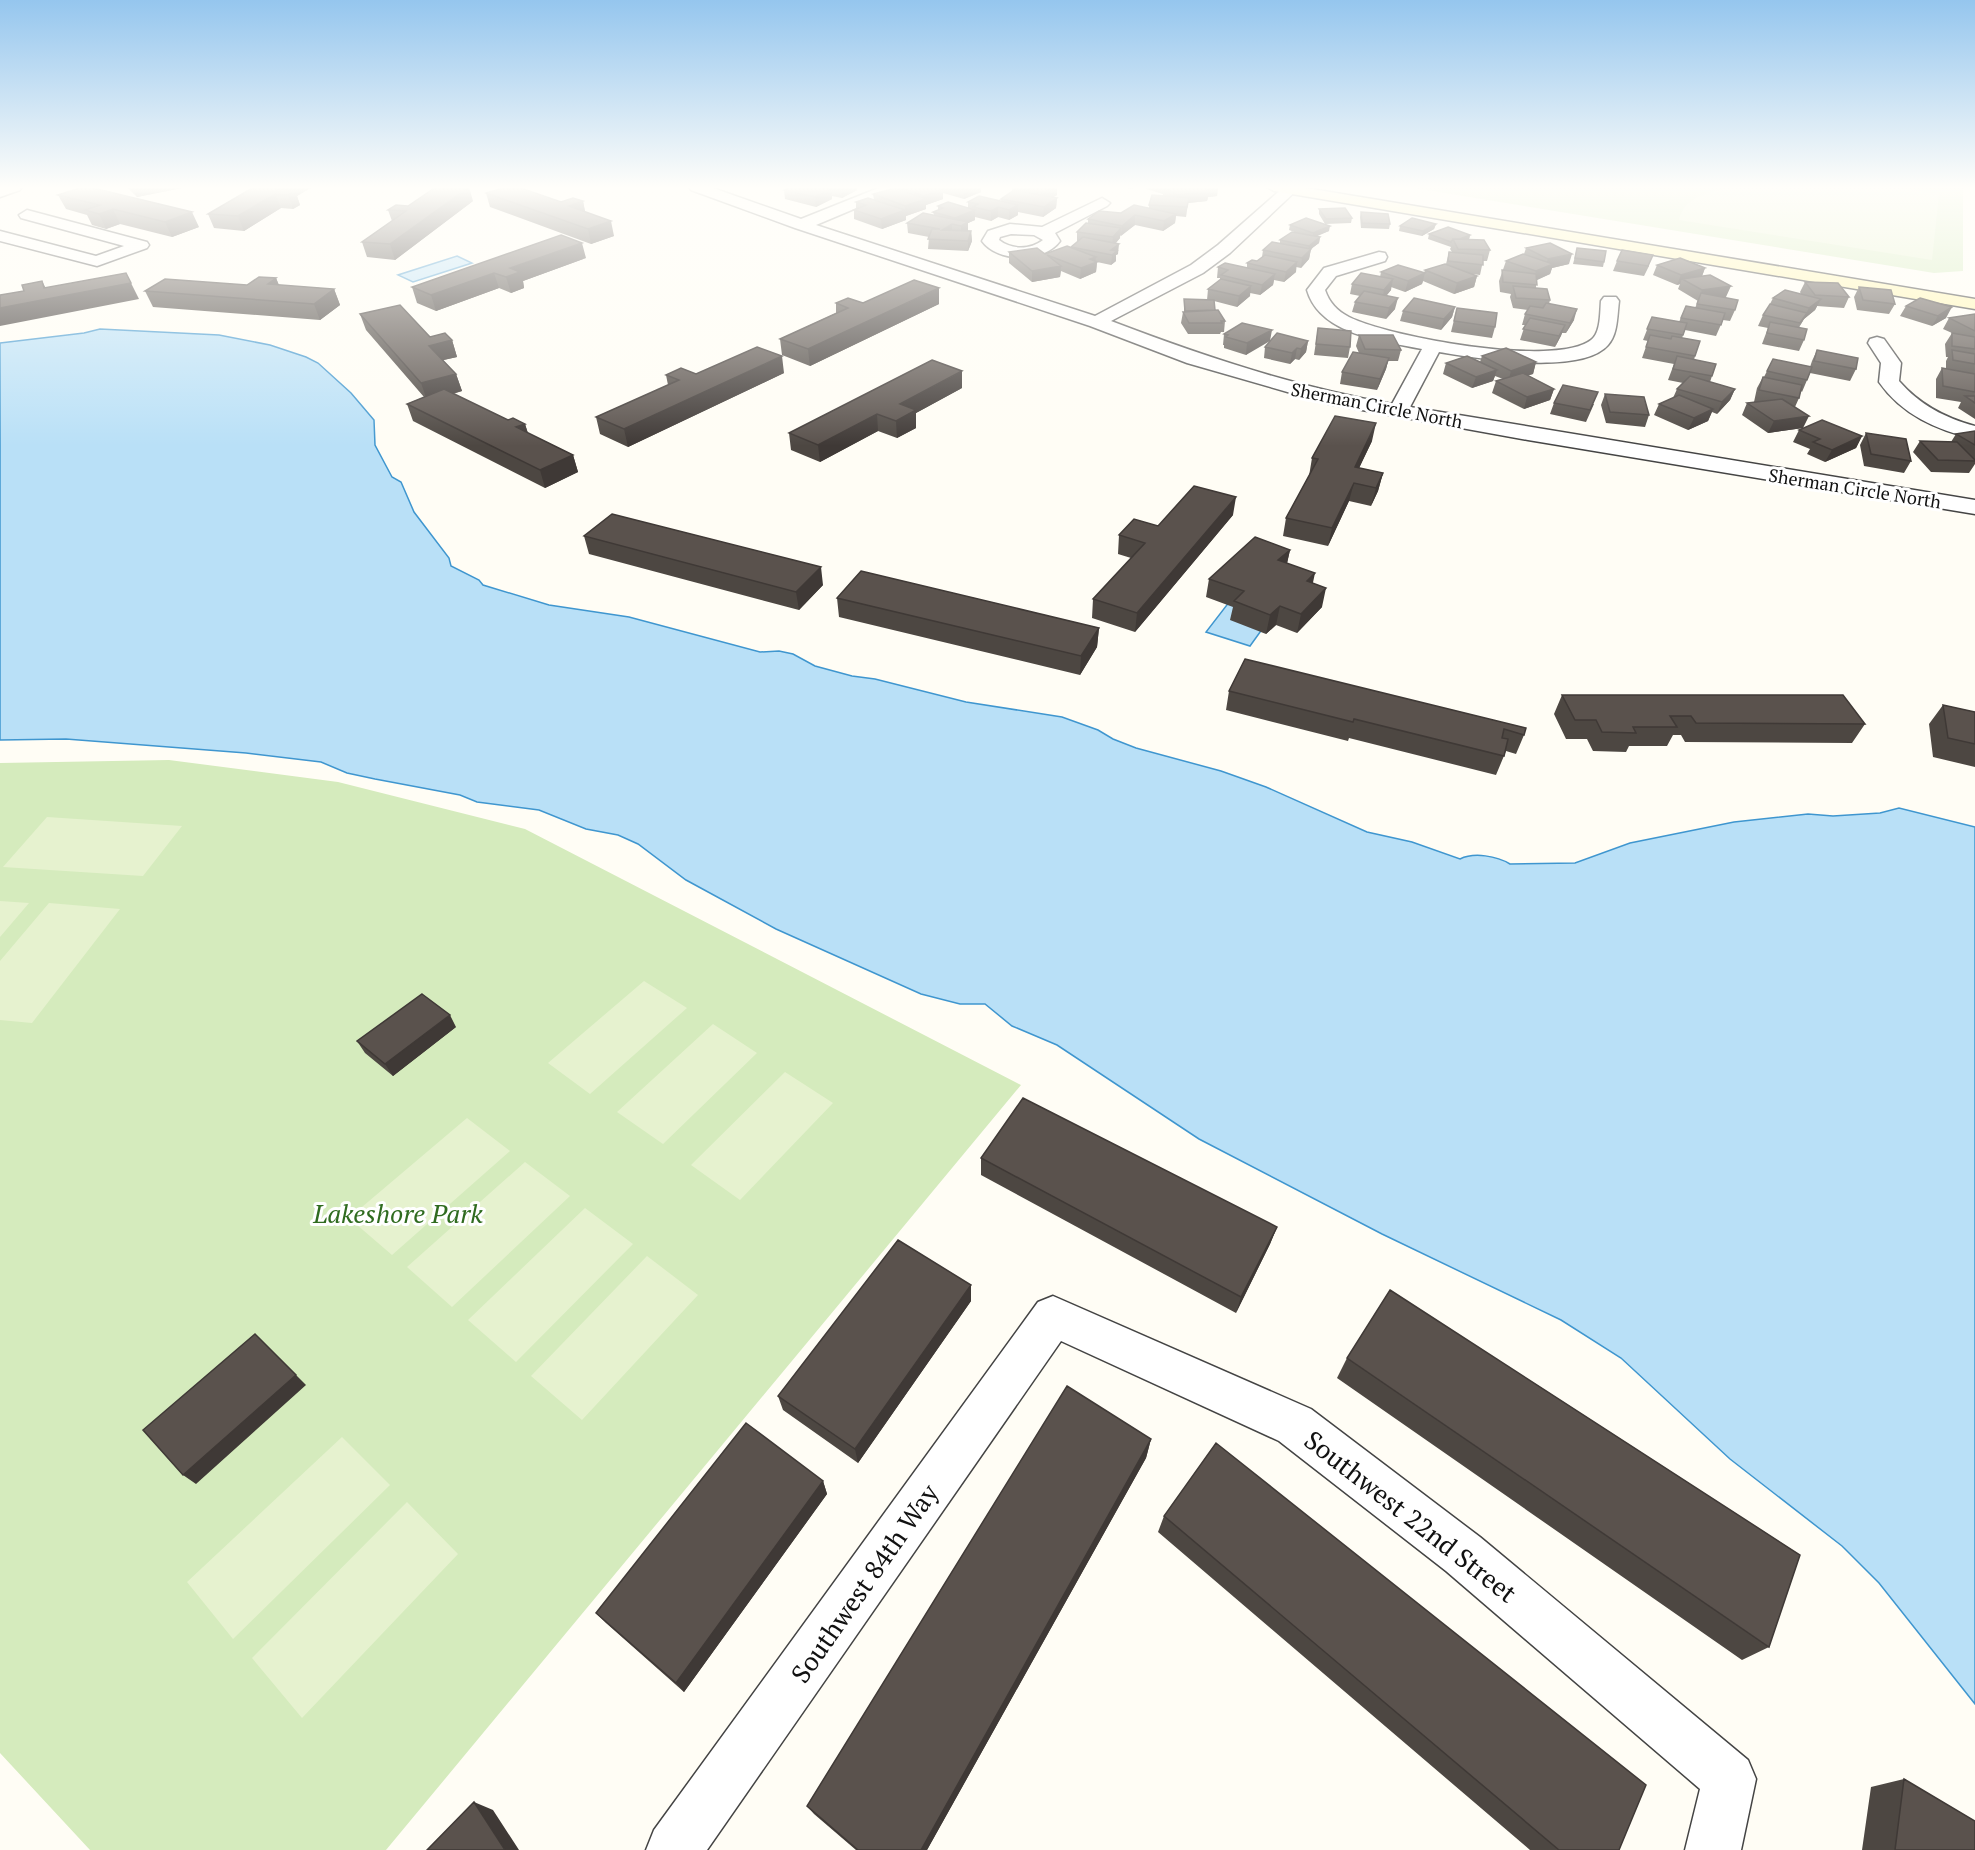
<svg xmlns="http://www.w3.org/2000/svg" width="1975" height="1850" font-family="'PT Serif',serif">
	<rect width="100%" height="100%" fill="#fffdf5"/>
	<!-- green -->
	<path fill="#d5ebbd" d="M1408 187H1963V271L1934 273Z
		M169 760 338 782 525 829 1021 1085 386 1850H90L0 1753V763Z"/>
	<!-- pitch -->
	<path fill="#e6f2cf" d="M1733 187H1893L1939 194 1932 260 1679 220C1685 195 1711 192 1733 187Z
		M47 817 182 826 143 876 3 867Z
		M0 901 29 903 0 937Z
		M49 903 120 909 32 1023 0 1020V961Z
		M644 981 687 1008 590 1094 548 1063Z
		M713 1024 757 1053 663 1144 617 1112Z
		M785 1072 833 1103 740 1200 691 1165Z
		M467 1118 510 1151 392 1255 349 1218Z
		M525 1162 570 1196 452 1307 407 1267Z
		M585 1208 633 1244 516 1362 468 1320Z
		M647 1256 698 1295 582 1420 531 1376Z
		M342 1437 390 1485 233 1639 187 1582Z
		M407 1502 458 1554 302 1718 252 1658Z"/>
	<!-- water -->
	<path fill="#b9e0f7" stroke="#3f96cf" stroke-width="1.5" d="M457 256 472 263 413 282 398 275Z
		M100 329 219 335 270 345 306 357 318 363 351 393 374 420 375 445 392 477 401 482 414 512 449 558 451 566 479 580 483 585 549 605 629 617 760 652 779 651 793 654 815 666 852 676 875 679 966 702 1062 717 1098 730 1113 739 1136 748 1221 771 1266 787 1367 832 1412 842 1460 859C1474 852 1497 856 1510 864L1575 863 1630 843 1734 822 1808 814 1833 816 1880 813 1899 808 1975 827V1704L1879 1583 1842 1546 1730 1459 1621 1358 1561 1320 1382 1234 1199 1139 1057 1045 1012 1026 985 1004H960L921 994 776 929 686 880 638 844 618 835 586 829 539 810 477 802 460 795 375 779 347 773 321 762 246 753 66 739 0 740V343L84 333Z
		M1233 597 1276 610 1250 646 1206 632Z"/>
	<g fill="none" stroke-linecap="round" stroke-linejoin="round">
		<defs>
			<path id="minor" d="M0 187H22L20 190 0 197Z
				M689 187H710L801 219 881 187H901L899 190 816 225 1095 316 1191 265 1218 245 1284 187H1300L1230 253 1203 273 1111 321C1203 356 1295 387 1392 404L1422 349C1383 341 1320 335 1307 290L1324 268 1379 252 1385 253 1387 257 1385 261 1336 276 1325 290C1329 302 1337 311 1349 317 1389 337 1555 368 1591 340 1601 333 1600 312 1601 301L1604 297H1616L1619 301C1617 316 1618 334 1608 345 1581 376 1476 358 1439 352L1410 407 1975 500V514L1528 440 1329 404 1187 363 1090 326 795 228 691 190Z
				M1102 198 1110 203 1107 206 1055 233 1060 241C1044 263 998 263 982 241L988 231 1010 224 1042 227ZM1011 234 1034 235 1043 240C1030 250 1012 250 999 240L1000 237Z
				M27 210 147 242 149 245 147 248 97 266 0 241V231L96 256 124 246 21 218 19 215Z
				M1877 337 1884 339 1901 363 1899 381C1920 405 1945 418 1975 426V439C1937 430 1902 415 1879 382L1881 363 1868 343 1870 339Z
				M1053 1296 1311 1409 1480 1537 1748 1760 1756 1779 1741 1850H1685L1700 1789 1446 1571 1279 1441 1061 1341 707 1850H646L654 1830 1038 1302Z"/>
			<path id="secondary" d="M1267 187H1300L1975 299V309L1274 191Z"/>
		</defs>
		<!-- minor casing -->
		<use href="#minor" stroke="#444" stroke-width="3"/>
		<!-- secondary casing -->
		<use href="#secondary" stroke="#333" stroke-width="3"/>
		<!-- minor -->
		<use href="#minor" fill="#fff" fill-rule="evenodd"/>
		<!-- secondary -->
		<use href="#secondary" fill="#fff6b0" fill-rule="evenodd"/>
	</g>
	<!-- wall -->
	<path fill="#4d4742" d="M127 187H187L137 197Z
		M254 187H312L297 196 300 205 293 209 281 208 244 231 214 228 208 214Z
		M790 187H862L859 188 857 187V190L842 198 832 196V199L816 207 785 199 784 190Z
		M899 187H981V192L964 199 943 193V199L926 205V209L906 216V220L882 229 854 219V210L856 209V202L874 200 873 194 899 189Z
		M1012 187 1057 195 1052 197 1057 198 1056 208 1043 217 1018 212V215L1009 220 998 217 991 221 975 217V220L968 223V231H971L972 241 968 251 928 249 929 237 908 233 907 223 934 215 933 212 938 210V206L968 208V202L1001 201V199L1012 191Z
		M1119 187H1135L1132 189Z
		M1146 187H1218L1217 196 1208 197 1207 201 1188 203 1186 217 1176 216 1175 223 1163 231 1135 225 1120 236V238L1116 243 1118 254 1116 255V261L1111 265 1097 262 1096 272 1080 279 1061 271 1060 277 1032 282 1009 263V252L1045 254 1071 248 1077 242V232L1088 223V219L1149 208V205L1163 196V194L1146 189Z
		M486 193 561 202 583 201 585 212 614 236 591 244 490 207Z
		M58 195 199 227 172 237 120 224 106 229 92 225 87 215 66 209Z
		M473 201 395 260 367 257 362 242 392 221 388 210 408 206Z
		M1319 209 1352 218 1351 223 1325 224 1319 214Z
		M1361 212 1390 224 1389 229 1361 228 1360 217Z
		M1436 224 1434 229 1422 236 1399 231 1400 226Z
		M1290 225 1329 231 1315 236 1320 237 1319 243 1311 249 1309 259 1301 268 1296 267V272L1284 282 1274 280 1273 285 1260 295 1250 293V296L1237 307 1214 301 1215 310 1225 321 1224 332H1221L1220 334H1188L1181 323 1183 312H1184V299L1207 300 1208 289 1220 280V278H1217L1218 267 1247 268V263L1257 261 1262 257 1263 250 1280 243V240L1297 233 1289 230Z
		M1429 234 1470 235 1469 239 1490 250 1487 261H1483L1480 275 1472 274 1477 276 1474 287 1454 294 1423 281 1422 284 1405 292 1391 287V290L1386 296 1395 309 1386 319 1352 312 1355 302 1360 296 1350 294 1352 284 1380 277 1381 272 1424 273 1425 270 1446 264 1449 252H1452L1450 249 1451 247 1428 239Z
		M1526 248 1569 264 1552 268 1550 274 1536 280V288L1550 300 1549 304 1574 320 1566 333H1562L1555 347 1520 340 1525 325H1522L1525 314 1528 310 1513 308 1510 297 1511 294 1500 292 1499 281 1506 261 1524 254Z
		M1577 248 1604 262 1603 267 1573 264Z
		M586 258 523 281 524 288 511 293 499 288 436 311 417 303 412 287Z
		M1617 261 1649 266 1644 276 1613 271Z
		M1657 265 1705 268 1702 276 1726 297H1722L1735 310 1730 321 1723 320 1716 336 1685 330 1682 338 1695 356 1694 360 1712 376 1710 382 1735 389 1730 400 1717 414 1712 412 1708 421 1688 430 1654 415 1659 404 1673 398 1677 389 1683 383 1668 380 1674 364 1642 358 1648 341 1643 340 1652 317 1679 322 1686 306 1695 308 1698 301 1678 289 1680 284 1677 285 1653 275Z
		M276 278 279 285 334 289 340 305 320 320 153 307 145 291 247 285Z
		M1805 282 1849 297 1844 308 1817 306 1815 310 1804 319 1799 327 1804 340 1799 351 1762 344 1768 328 1758 326 1763 315 1769 306 1773 298 1801 294 1800 292Z
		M1859 287 1895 304 1889 314 1857 310 1854 297Z
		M836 303H863L939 304 810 366 782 355 780 339 836 313Z
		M1906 306 1946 318 1932 326 1900 316Z
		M1455 307 1452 317 1441 330 1400 321 1403 311Z
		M1457 308 1495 327 1492 338 1451 332Z
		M360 314 430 337 452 340 457 357 443 360 456 374 462 391 453 394 508 420 525 424 528 433 573 455 578 472 545 488 413 421 407 404 424 397 366 330Z
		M1975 314V419L1958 408 1961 402 1936 398V379L1942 368 1946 369V361L1948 357H1946L1945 344 1952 333 1943 329 1949 318Z
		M1318 328 1350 347 1348 358 1314 355Z
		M1272 330 1246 355 1224 348V345H1223L1224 334Z
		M1359 335 1401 350 1398 361H1388L1386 369 1377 390 1340 384 1342 372 1359 353 1356 346Z
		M1308 341 1306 352 1299 360 1295 359 1290 364 1264 358 1265 347Z
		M1817 350 1856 369 1850 381 1810 373 1802 392 1801 391 1799 398 1795 407 1803 428 1862 436 1856 448 1825 462 1807 454 1810 449 1793 442 1799 430 1803 428 1768 433 1742 415 1747 403 1755 402H1754L1757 388 1763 377H1764L1773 359 1810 367 1812 361Z
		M1482 356 1536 362 1533 374 1527 375 1554 389 1550 400 1524 409 1492 393 1496 381 1503 379 1495 376 1493 381 1472 388 1443 374 1446 363 1480 362Z
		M784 373 628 447 600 434 596 417 668 385 666 375Z
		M962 388 916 413V428L897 438 878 431 820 462 791 450 789 433Z
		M1605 394 1649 415 1645 427 1606 423 1601 405Z
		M1554 403 1594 404 1586 422 1550 414Z
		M1975 431V464L1969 473 1931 472 1913 452 1920 441 1951 442 1956 434Z
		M1866 433 1911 461 1904 473 1864 466 1860 445Z
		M1372 441 1359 468 1383 473 1378 491 1371 506 1349 501 1328 546 1283 536 1286 518 1309 476 1312 458Z
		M1233 515 1135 632 1092 618 1093 599 1131 558 1118 554 1119 535 1158 526Z
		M584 536 823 585 799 610 589 554Z
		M1290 550 1287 563 1313 583 1322 607 1297 633 1276 625 1266 634 1230 620 1233 607 1206 597 1209 579Z
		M837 598 1099 628 1097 647 1080 675 839 617Z
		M1229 691 1526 728 1524 735 1516 754 1506 751 1496 775 1349 738 1348 741 1226 710Z
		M1562 695 1865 724 1852 743 1685 742 1681 735H1673L1667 746H1629L1626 752 1593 751 1587 739H1566L1554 714Z
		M1943 705 1975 712V767L1933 757 1929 724Z
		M456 1027 393 1076 365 1053 357 1041Z
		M981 1158 1277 1227 1270 1244 1236 1313 981 1175Z
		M971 1285V1301L858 1463 783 1410 778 1396Z
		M1347 1358 1769 1647 1742 1660 1337 1378Z
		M1151 1439 1146 1458 927 1850H856L814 1814 807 1806Z
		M823 1481 827 1494 684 1692 606 1623 596 1613Z
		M1164 1516 1619 1850H1530L1158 1532Z
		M1904 1779 1975 1850H1862L1871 1787Z"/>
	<!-- shaded-wall -->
	<path fill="#3f3936" d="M132 187H187L137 197Z
		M282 187H312L297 196 300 205 293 209 288 195 278 189Z
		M469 187 473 201 395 260 390 244Z
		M844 187H857V190L842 198 841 188Z
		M970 187H981V192L964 199V189Z
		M1045 187H1057V195L1044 203Z
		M1212 187H1218L1217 196 1208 197 1207 201 1188 203 1186 217 1187 207 1176 205 1177 195 1204 188Z
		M832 189V199L816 207 815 197Z
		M943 189V199L926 205V209L906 216V220L882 229 881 219 905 211V206L924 200V196Z
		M275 194 281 208 244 231 238 216Z
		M1057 198 1056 208 1043 217 1044 207Z
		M583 201 586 216 569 206Z
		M1018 205V215L1009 220V210Z
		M998 207V217L991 221V211Z
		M113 209 120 224 106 229 99 214Z
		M975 210V220L968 223V232L961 236V226L956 225 955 218Z
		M192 212 199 227 172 237 165 222Z
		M1176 214 1175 223 1163 231 1164 221Z
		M1135 215V225L1121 236 1122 226Z
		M611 221 614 236 591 244 588 229Z
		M952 224V234L943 240 942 230Z
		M1436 224 1434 229 1422 236 1423 231Z
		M1330 226 1329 231 1313 238V233Z
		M1121 228 1120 238 1112 247 1113 237Z
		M971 231 972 241 968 251V241Z
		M1470 235 1469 240 1454 241Z
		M1320 237 1319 243 1308 251 1309 246Z
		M582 243 586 258 523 281 524 288 511 293 506 277 510 268Z
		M1119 244 1118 254 1116 255V261L1111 265 1112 255 1111 250Z
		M1311 249 1309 259 1301 268 1302 258Z
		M1572 254 1569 264 1552 268 1550 274 1533 282 1536 271 1545 267 1548 259Z
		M1096 257 1095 263 1097 262 1096 272 1080 279 1081 268 1090 259Z
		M1297 262 1296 272 1284 282 1286 272Z
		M1061 266 1060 277 1032 282V271Z
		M1705 268 1701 279H1682L1680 284 1677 285 1681 275Z
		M126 273 139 299 0 326V308L44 288 42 281 51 298Z
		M494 273 499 288 436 311 431 295Z
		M1425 273 1422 284 1405 292 1408 281Z
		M1275 274 1273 285 1260 295 1262 285Z
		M1477 276 1474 287 1454 294 1457 283Z
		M276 278 282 294 268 284Z
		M1393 279 1391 290 1382 301 1384 290Z
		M1251 286 1250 296 1237 307 1239 296Z
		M1731 286 1726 297 1698 301 1702 290Z
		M939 288V304L810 366 808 349Z
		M334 289 340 305 320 320 314 304Z
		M1398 298 1395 309 1386 319 1389 308Z
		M1821 299 1815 310 1804 319 1795 334 1809 308Z
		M1455 307 1452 317 1441 330 1444 319Z
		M1952 307 1946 318 1932 326 1938 316Z
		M1577 309 1574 320 1566 333 1570 323Z
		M1565 325 1561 336 1555 347 1559 336Z
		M1272 330 1270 341 1246 355 1247 343Z
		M452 340 457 357 435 362 429 346Z
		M1308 341 1306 352 1299 360 1301 349Z
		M1297 348 1295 359 1290 364 1292 353Z
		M782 356 784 373 628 447 624 429Z
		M1389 358 1386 369 1377 390 1380 379Z
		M1536 362 1533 374 1508 382 1511 371Z
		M1497 370 1493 381 1472 388 1476 377Z
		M962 371V388L916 413V428L897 438 896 421 900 404Z
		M456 374 462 391 427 400 421 383Z
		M1554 389 1550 400 1524 409 1527 397Z
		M1735 389 1730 400 1717 414 1722 402Z
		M1713 409 1708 421 1688 430 1694 418Z
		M877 414 878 431 820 462 818 445Z
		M1809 416 1803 428 1768 433 1774 421Z
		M1376 423 1372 441 1351 485 1355 467Z
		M525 424 530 441 516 427Z
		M1862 436 1856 448 1825 462 1832 450Z
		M573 455 578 472 545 488 540 470Z
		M1383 473 1378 491 1371 506 1376 488Z
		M1354 483 1349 501 1328 546 1332 528Z
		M1236 497 1233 515 1135 632 1137 613Z
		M1290 550 1286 568 1278 560Z
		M821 567 823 585 799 610 796 592Z
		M1315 573 1311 592 1307 581Z
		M1326 588 1322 607 1297 633 1301 614Z
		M1280 606 1276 625 1266 634 1270 615Z
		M1099 628 1097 647 1080 675 1081 656Z
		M450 1015 456 1027 393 1076 385 1064Z
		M1277 1227 1270 1244 1236 1313 1241 1297Z
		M971 1285V1301L858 1463 855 1449Z
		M255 1334 306 1385 196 1484 183 1475Z
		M1151 1439 1146 1458 927 1850H921Z
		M823 1481 827 1494 684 1692 676 1683Z
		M474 1802 493 1810 519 1850H505Z"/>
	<!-- building -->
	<path fill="#5a524d" stroke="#3f3936" stroke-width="1.5" d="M83 187H89L192 212 165 222 113 209 99 214 85 210 100 205 58 195Z
		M254 187H282L278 189 295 190 288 195 275 194 238 216 208 214Z
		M436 187H469L390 244 362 242 406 211 388 210 396 205 408 206Z
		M506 187H518L561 202 573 198 583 201 569 206 611 221 588 229 486 193Z
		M790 187H822L832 189 815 197 784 190Z
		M899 187H936L943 189 924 196Z
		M956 187H970L964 189Z
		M1013 187H1054L1044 193Z
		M1165 187H1212L1204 188 1209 191 1177 195Z
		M895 188 926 199 905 206 873 194Z
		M1014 190 1057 198 1044 207 1001 199Z
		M1152 195 1189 198 1187 207 1149 205Z
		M979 196 1018 205 1009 210 998 207 991 211 973 207 978 204 968 202Z
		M868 198 905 210 881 219 854 210 866 205 856 202Z
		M948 202 975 210 955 218 933 212 943 208 938 206Z
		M1134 205 1176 214 1164 221 1135 215 1122 226 1088 219 1099 211 1121 213Z
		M1345 208 1352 218 1326 219 1319 209Z
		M1361 212 1388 214 1390 224 1362 223Z
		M923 213 968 222 961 226 952 224 942 230 971 231 968 241 928 239 932 229H940L907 223Z
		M1306 218 1330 226 1313 233 1290 225Z
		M1412 218 1436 224 1423 231 1400 226Z
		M1086 223 1121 228 1113 237 1077 232Z
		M1448 227 1470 235 1460 239H1453L1451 242 1429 234Z
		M1292 232 1320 237 1309 246 1280 240Z
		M561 235 582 243 510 268 520 272 506 277 494 273 431 295 412 287Z
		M1083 237 1119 244 1111 250 1117 251 1112 255 1071 247Z
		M1453 239 1484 240 1490 250 1458 249Z
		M1272 242 1311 249 1302 258 1263 250Z
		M1550 243 1572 254 1548 259 1526 248Z
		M1067 246 1096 257 1090 259 1097 262 1081 268 1047 255 1061 266 1032 271 1009 252 1037 248 1045 254Z
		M1577 248 1606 251 1604 262 1575 258Z
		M1622 250 1653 255 1648 266 1617 261Z
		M1449 252 1483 255V265L1448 261Z
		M1523 254 1553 264 1536 271 1506 261Z
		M1265 255 1297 262 1286 272 1247 263 1252 260 1257 261Z
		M1680 258 1705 268 1681 275 1657 265Z
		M1225 263 1275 274 1262 285 1221 275 1228 270 1218 267Z
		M1445 264 1477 276 1457 283 1425 270Z
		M1398 265 1425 273 1408 281 1381 272Z
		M1502 270 1536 274 1537 285 1503 282Z
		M126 273 131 283 0 308V295L24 291 22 285 42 281 44 288Z
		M1361 273 1393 279 1384 290 1352 284Z
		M1710 275 1731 286 1702 290 1682 279Z
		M259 277 276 278 268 284 334 289 314 304 145 291 165 279 247 285Z
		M1221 279 1251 286 1239 296 1208 289Z
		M914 280 939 288 808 349 780 339 848 308 836 303 848 298 863 303Z
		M1805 282 1838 283 1849 297 1815 295Z
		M1513 286 1547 289 1550 300 1516 298Z
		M1859 287 1891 290 1895 304 1863 300Z
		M1785 290 1821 299 1809 308 1773 298Z
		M1364 291 1398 298 1389 308 1355 302Z
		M1701 293 1738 300 1735 310 1697 304Z
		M1414 298 1455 307 1444 319 1403 311Z
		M1920 298 1952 307 1938 316 1906 306Z
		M1184 299 1214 300 1215 310 1185 311Z
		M1546 303 1577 309 1570 323 1525 314 1530 306 1543 308Z
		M1770 304 1807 313 1800 323 1763 315Z
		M400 305 430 337 445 333 452 340 429 346 456 374 421 383 360 314Z
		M1686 306 1725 313 1721 325 1681 318Z
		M1457 308 1497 313 1495 327 1454 321Z
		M1218 310 1225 321H1221L1222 323H1189L1183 312Z
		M1975 314V331L1949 318Z
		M1652 317 1687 323 1683 335 1647 329Z
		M1530 318 1565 325 1559 336 1523 329Z
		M1770 322 1807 329 1804 340 1767 333Z
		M1242 323 1272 330 1247 343 1226 337 1228 335 1224 334Z
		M1318 328 1351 331 1350 347 1316 344Z
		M1277 333 1308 341 1301 349 1297 348 1292 353 1265 347Z
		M1952 333 1975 337V349L1952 346Z
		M1359 335H1393L1401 350 1365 349Z
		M1650 335 1671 339 1672 336 1700 341 1695 356 1646 347Z
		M757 347 782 356 624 429 596 417 679 380 666 375 681 368 696 374Z
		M1506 348 1536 362 1511 371 1482 356Z
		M1817 350 1858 358 1856 369 1814 361Z
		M1952 350 1975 354V364L1953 360Z
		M1353 352 1389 358 1380 379 1342 372Z
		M1467 356 1497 370 1476 377 1446 363Z
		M1677 356 1716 364 1712 376 1673 369Z
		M1773 359 1812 367 1807 380 1767 371Z
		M932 360 962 371 900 404 916 410 896 421 877 414 818 445 789 433Z
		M1942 368 1975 374V392L1943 386Z
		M1523 373 1554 389 1527 397 1496 381Z
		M1690 376 1735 389 1722 402 1677 389Z
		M1763 377 1802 385 1799 398 1759 390Z
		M1563 385 1598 392 1590 410 1554 403Z
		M444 389 508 420 513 418 525 424 516 427 573 455 540 470 407 404Z
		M1605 394 1644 397 1649 415 1610 412Z
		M1679 395 1713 409 1694 418 1659 404Z
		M1965 396H1975V403Z
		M1782 399 1809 416 1774 421 1747 403Z
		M1335 416 1376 423 1355 467 1383 473 1376 488 1354 483 1332 528 1286 518 1318 459 1312 458Z
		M1822 420 1862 436 1832 450 1813 442 1820 439 1799 430Z
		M1975 431V445L1956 434Z
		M1866 433 1906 439 1911 461 1871 454Z
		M1920 441 1957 442 1975 460V461L1938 460Z
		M1194 486 1236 497 1137 613 1093 599 1145 543 1119 535 1134 519 1158 526Z
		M612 514 821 567 796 592 584 536Z
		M1255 537 1290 550 1278 560 1315 573 1307 581 1326 588 1301 614 1280 606 1270 615 1234 601 1244 591 1209 579Z
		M861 571 1099 628 1081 656 837 598Z
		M1245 659 1526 728 1524 735 1504 729 1502 738 1508 739 1504 756 1354 719 1353 722 1229 691Z
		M1562 695H1843L1865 724 1696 723 1691 716H1670L1677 727H1633L1636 733 1602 732 1596 720H1575Z
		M1943 705 1975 712V744L1948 738Z
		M422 994 450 1015 385 1064 357 1041Z
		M1023 1098 1277 1227 1241 1297 981 1158Z
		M898 1240 971 1285 855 1449 778 1396Z
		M1390 1290 1800 1555 1769 1647 1347 1358Z
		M255 1334 296 1375 183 1475 143 1430Z
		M1067 1386 1151 1439 921 1850H858L807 1806Z
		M746 1423 823 1481 676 1683 596 1613Z
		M1216 1443 1646 1785 1619 1850H1559L1164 1516Z
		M1904 1779 1975 1821V1850H1895Z
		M474 1802 505 1850H427Z"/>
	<!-- sky -->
	<linearGradient id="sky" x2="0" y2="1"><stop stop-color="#95c6ee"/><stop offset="0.42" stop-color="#fffefa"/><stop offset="1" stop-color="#fffefa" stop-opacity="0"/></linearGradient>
	<rect width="1975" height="446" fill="url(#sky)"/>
	<g text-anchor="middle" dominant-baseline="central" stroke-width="6" stroke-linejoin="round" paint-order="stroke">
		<!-- far-street labels -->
		<g font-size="18" fill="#111" stroke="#fff">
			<text transform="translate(1377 405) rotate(11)">Sherman Circle North</text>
			<text transform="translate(1855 488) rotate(9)">Sherman Circle North</text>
		</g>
		<!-- near-park labels -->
		<g font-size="26" font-style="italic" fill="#2f6b1f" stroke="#fff">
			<text x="398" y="1213">Lakeshore Park</text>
		</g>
		<!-- near-street labels -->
		<g font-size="26" fill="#111" stroke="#fff">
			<text transform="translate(1411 1516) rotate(38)">Southwest 22nd Street</text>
			<text transform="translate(864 1583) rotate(-55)">Southwest 84th Way</text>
		</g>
	</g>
</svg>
